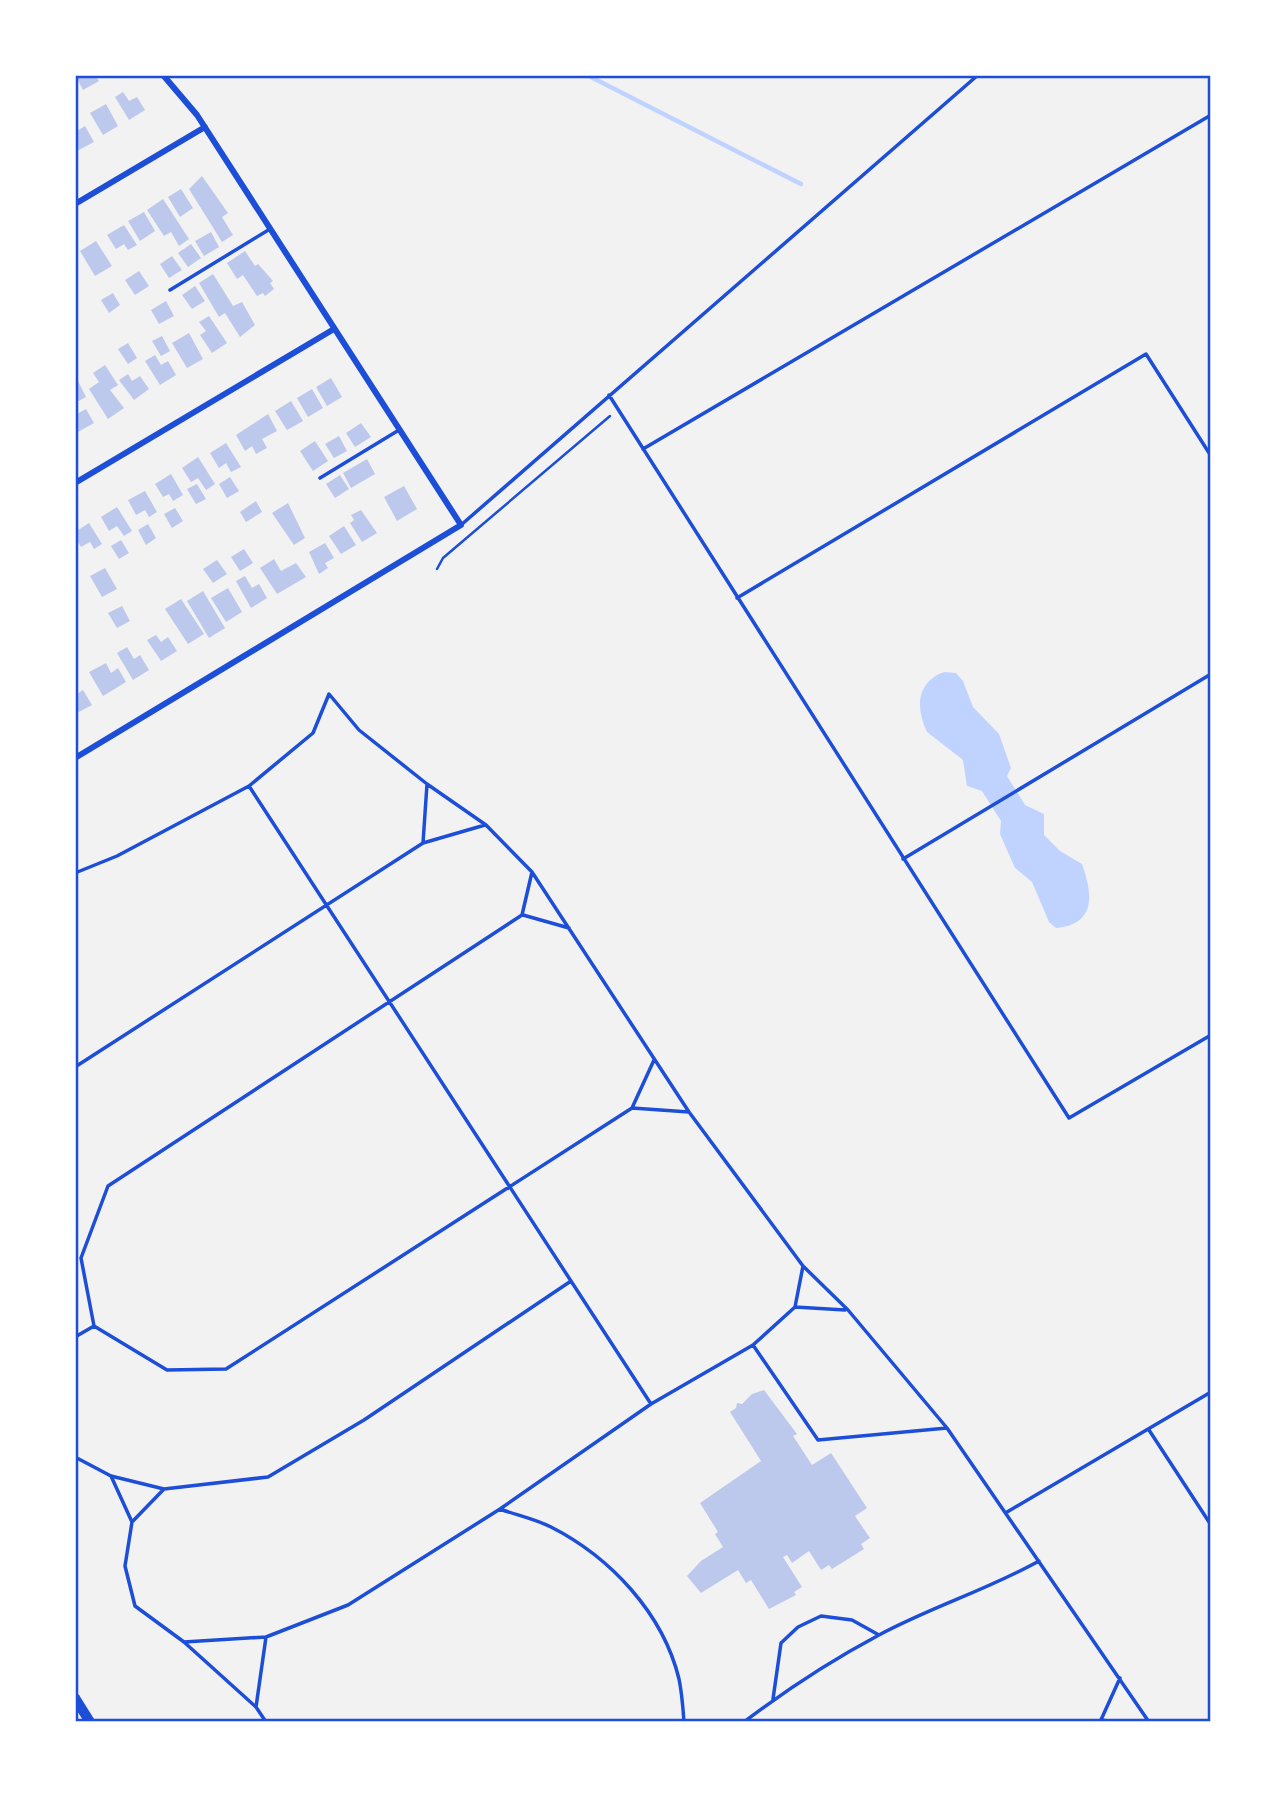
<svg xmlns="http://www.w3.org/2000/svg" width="1286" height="1797" font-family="'Sofia Sans Condensed',sans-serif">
	<rect width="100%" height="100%" fill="#f2f2f2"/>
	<!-- water -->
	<path fill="#bfd3fe" d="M944 672 956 673 963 681 973 707 999 734 1011 768 1007 776 1025 805 1044 814V835L1060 851 1082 864C1093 895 1096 924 1056 928L1049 922 1032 882 1015 868 1000 834 1001 821 982 791 967 786 963 760 927 732C915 707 917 682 944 672Z"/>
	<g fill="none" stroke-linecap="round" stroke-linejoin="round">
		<!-- stream -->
		<path stroke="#bfd3fe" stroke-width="4.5" d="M587 75 801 184"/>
	</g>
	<!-- building -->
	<path fill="#bdc9ec" d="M75 75H95L99 81 83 90Z
		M123 92 129 101 137 97 145 110 129 120 115 97Z
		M106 104 118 126 103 135 90 113Z
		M85 126 94 142 77 151 75 132Z
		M202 176 228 213 222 217 233 235 222 242 189 189Z
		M181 189 193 208 180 217 168 197Z
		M163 199 189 239 179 246 171 232 164 236 147 210Z
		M144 212 155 231 140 241 128 221Z
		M124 225 137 245 128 250 124 244 116 249 107 235Z
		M211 232 219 247 204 256 195 241Z
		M96 241 112 266 95 276 80 251Z
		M191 244 201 258 188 267 178 253Z
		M245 251 255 266 258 264 273 281 270 283 274 289 265 296 263 293 257 296 243 275 237 279 227 263Z
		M172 256 182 270 169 278 160 264Z
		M139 271 149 286 135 295 125 280Z
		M213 274 233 306 242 302 255 325 240 337 225 313 219 317 199 283Z
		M195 286 205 301 192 309 182 295Z
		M113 293 120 305 109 313 101 300Z
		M166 301 174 316 159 324 151 310Z
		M209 316 227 343 212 353 200 335 206 331 199 322Z
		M189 333 203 359 187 368 172 343Z
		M162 336 170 351 161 356 152 341Z
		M128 343 137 358 128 364 118 349Z
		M155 355 161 365 168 361 176 375 160 385 145 361Z
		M105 365 118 385 110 390 124 408 108 419 89 389 99 382 93 373Z
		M128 374 132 381 140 376 149 389 134 400 119 380Z
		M331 378 342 397 327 406 316 387Z
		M78 381 86 397 75 403V382Z
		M312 389 323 408 308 417 297 398Z
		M291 401 303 421 287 430 275 411Z
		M86 409 94 423 78 432 75 415Z
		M268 414 277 431 262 439 267 448 256 454 252 446 245 451 236 435Z
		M361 423 371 437 355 447 346 433Z
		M339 436 347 451 334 458 325 444Z
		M315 441 328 461 313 471 300 451Z
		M226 443 241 467 231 472 226 463 219 468 210 453Z
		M198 457 215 484 206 490 198 478 191 482 182 468Z
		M367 459 375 474 351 488 343 473Z
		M171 474 183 495 173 501 169 494 163 497 155 484Z
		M340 475 349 489 335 498 326 484Z
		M230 477 239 491 227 498 219 484Z
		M197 484 206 499 196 504 187 489Z
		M404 486 417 509 397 521 384 497Z
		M145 491 157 512 149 517 145 510 136 515 128 500Z
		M256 501 262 512 246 522 240 512Z
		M288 503 305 538 294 545 272 513Z
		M117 507 132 531 124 536 117 526 109 531 101 517Z
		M175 508 183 521 172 528 164 514Z
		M361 510 377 533 362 542 350 523 354 520 351 515Z
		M89 523 102 544 94 549 90 542 81 547 75 537V532Z
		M148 524 156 538 146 545 138 530Z
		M344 526 356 545 341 554 329 536Z
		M121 540 129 553 119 559 111 546Z
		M325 543 334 558 325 563 328 568 319 574 309 552Z
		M244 549 253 563 240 571 231 557Z
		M274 559 281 571 296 563 306 577 277 594 260 568Z
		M217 560 227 574 213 583 203 569Z
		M105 568 117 589 102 597 90 576Z
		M245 576 252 588 259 584 267 598 251 608 236 581Z
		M228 588 242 612 226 622 211 598Z
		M203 591 225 628 209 638 187 601Z
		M181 599 204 634 188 644 165 609Z
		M122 606 130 621 117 628 108 613Z
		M156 635 161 642 168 637 177 651 161 661 147 640Z
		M127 647 134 659 140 655 149 670 133 680 117 653Z
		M106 663 111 673 118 668 126 682 103 696 89 672Z
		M83 690 92 705 75 714V695Z
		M764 1390 797 1434 793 1436 812 1465 831 1453 867 1508 855 1516 870 1538 861 1544 864 1549 832 1569 829 1565 821 1570 809 1551 792 1563 787 1555 783 1557 802 1587 794 1592 796 1595 769 1609 751 1580 746 1583 738 1570 701 1593 687 1576 701 1561 723 1547 715 1534 718 1532 700 1503 761 1461 730 1412 736 1408 737 1403 742 1404 752 1394Z"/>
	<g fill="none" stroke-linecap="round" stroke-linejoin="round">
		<!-- path -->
		<path stroke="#1d4ed8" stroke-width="2.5" d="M437 569 443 558 610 416"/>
		<!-- service -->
		<path stroke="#1d4ed8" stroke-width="3.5" d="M170 290 270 229
			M609 395 1069 1118 1211 1035
			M643 449 1211 115
			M320 478 399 430
			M461 525 978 75
			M737 598 1146 354 1211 456
			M249 786 651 1404
			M423 843 485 825
			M903 859 1211 674
			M532 872 522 915 108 1186 81 1258 94 1326 167 1370 226 1369 632 1108 689 1112
			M75 873 117 856 249 786 313 733 329 694 359 730 427 784 486 825 532 872 689 1112 803 1266 848 1310 947 1428 1149 1722
			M523 915 569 928
			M75 1067 423 843 427 784
			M632 1108 654 1060
			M795 1307 803 1266
			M75 1337 94 1326
			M753 1345 818 1440 947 1428
			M1149 1430 1211 1525
			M75 1457 111 1476 164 1489 268 1477 364 1420 571 1281
			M111 1476 132 1522
			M164 1489 132 1522 125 1566 135 1606 184 1642 266 1637 348 1605 500 1509 651 1404 753 1345 795 1307 845 1310
			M500 1509C516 1515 535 1519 551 1527 610 1557 663 1613 679 1679 682 1693 683 1708 684 1722
			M1007 1512 1211 1392
			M184 1642 256 1707 266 1722
			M773 1699 781 1643 798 1627 821 1616 852 1620 879 1635
			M256 1707 266 1637
			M1102 1720 1112 1722
			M744 1722C786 1690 832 1660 879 1635 931 1607 987 1590 1039 1561
			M1100 1722 1120 1678"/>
		<!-- minor -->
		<path stroke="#1d4ed8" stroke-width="6" d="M75 204 205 127
			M75 483 334 329
			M75 758 461 525 197 115 163 75"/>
		<!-- primary -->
		<path stroke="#1d4ed8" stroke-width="10" d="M75 1698 90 1722"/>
	</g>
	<!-- border -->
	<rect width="1286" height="1797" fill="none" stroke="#ffffff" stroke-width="154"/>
	<rect x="77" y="77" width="1132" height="1643" fill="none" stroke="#1d4ed8" stroke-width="2.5"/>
</svg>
